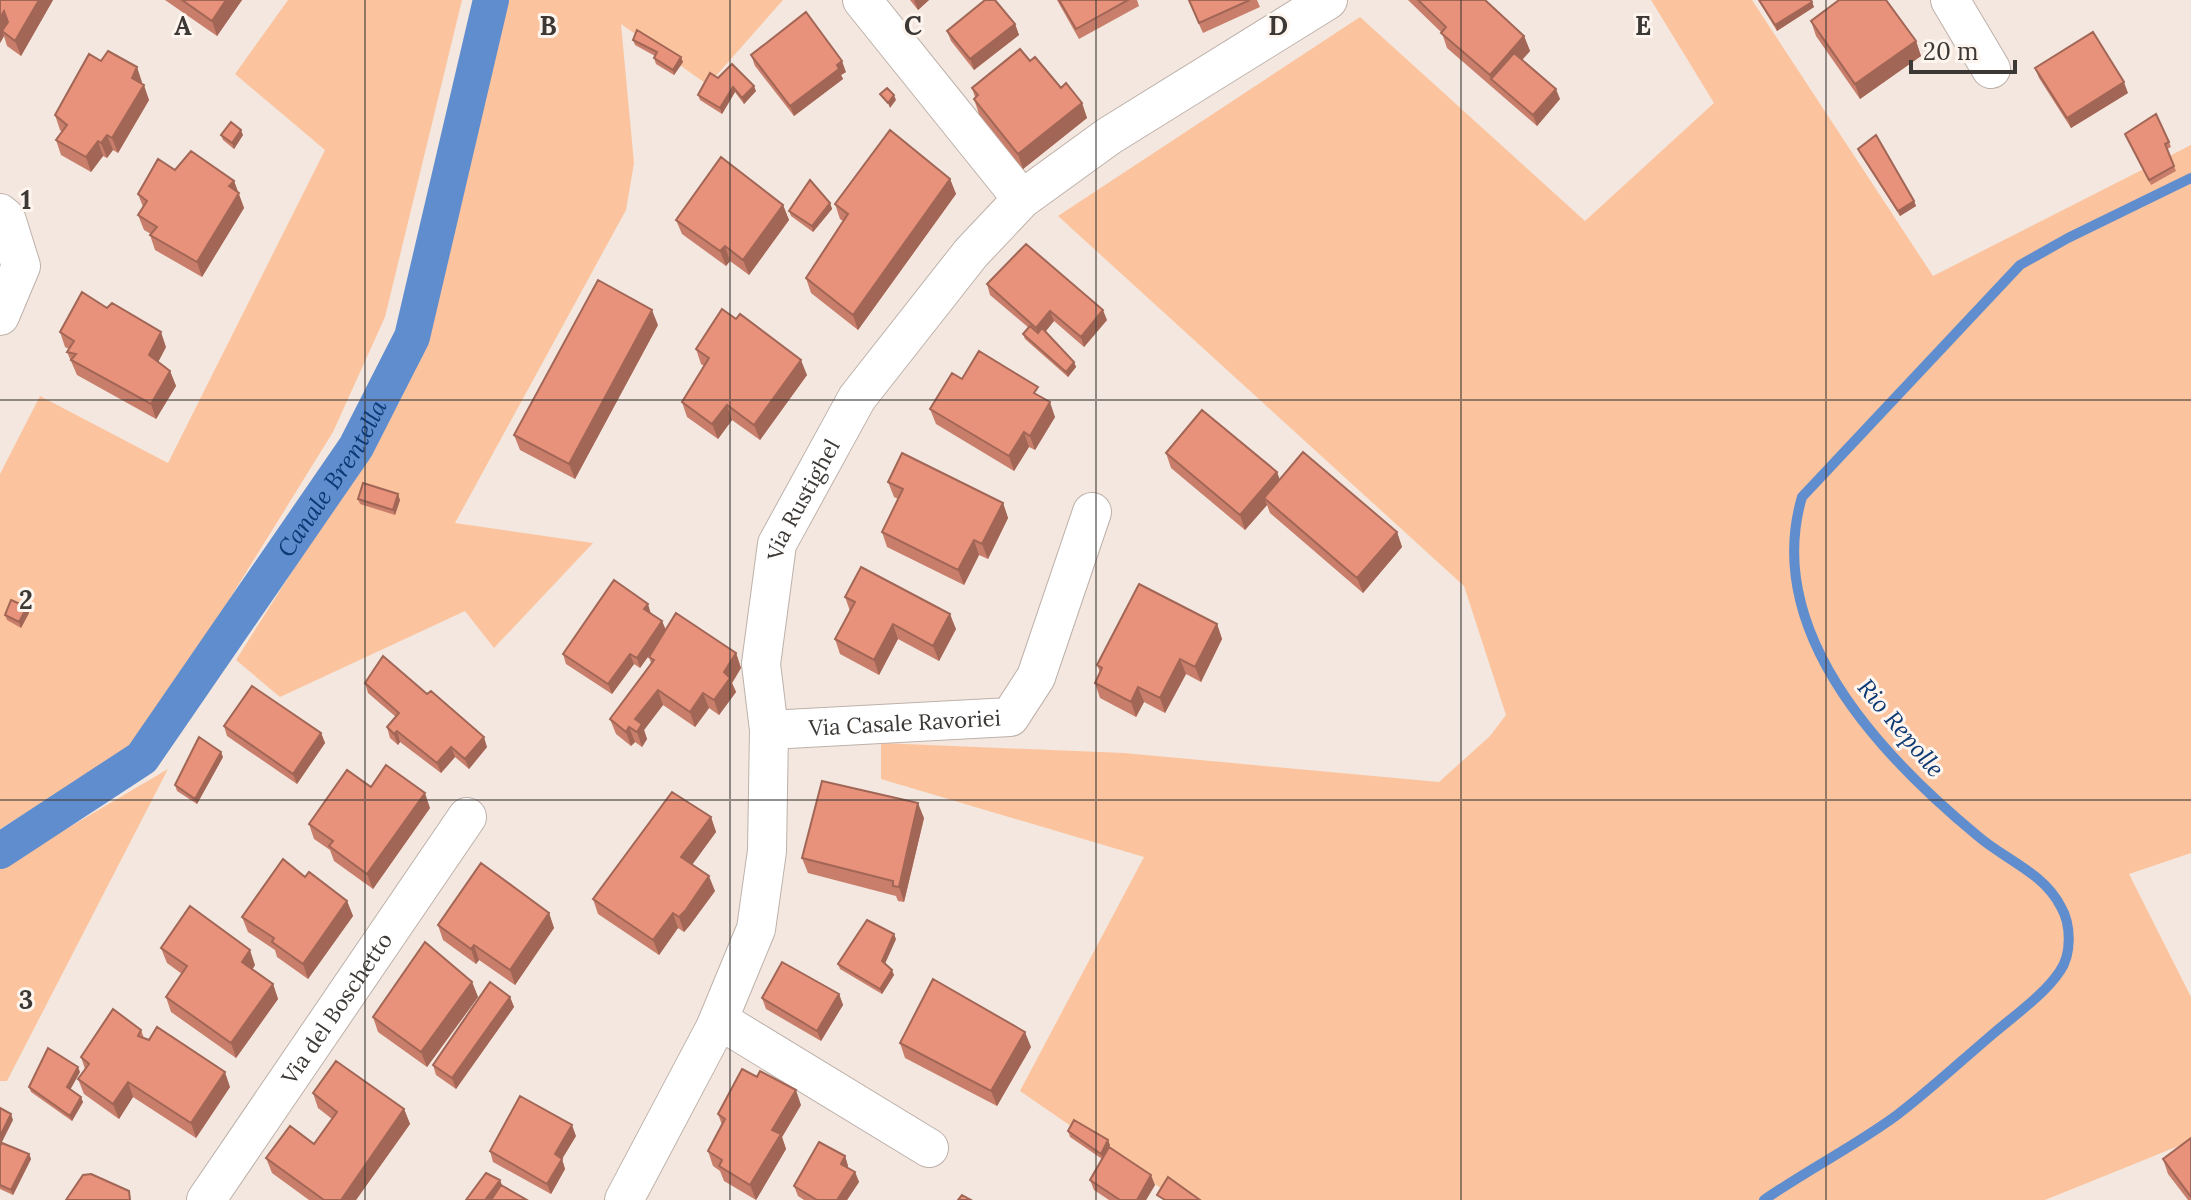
<svg xmlns="http://www.w3.org/2000/svg" width="2191" height="1200" font-family="Lora,serif">
	<rect width="100%" height="100%" fill="#f3e7df"/>
	<!-- green -->
	<path fill="#fbc49e" d="M288 0H462L385 317 333 432 141 742 0 829V474L40 396 168 463 325 150 235 74Z
		M505 0H783L708 85 621 24 634 163 626 210 455 523 593 543 494 648 465 611 280 697 236 660 400 401 432 322Z
		M1651 0H1752L1933 276 2191 145V853L2129 874 2191 997V1141L2045 1200H1178L1020 1091 1144 857 881 779V743L1124 753 1439 782 1490 736 1506 715 1464 586 1058 216 1360 17 1585 221 1714 103Z
		M168 769 7 1081H0V868Z"/>
	<g fill="none" stroke-linecap="round" stroke-linejoin="round">
		<!-- stream -->
		<path stroke="#608dce" stroke-width="10" d="M1764 1200C1807 1170 1855 1146 1897 1115 1930 1090 1962 1060 1994 1033 2016 1014 2044 995 2060 971 2072 954 2071 924 2061 907 2044 873 2006 860 1979 837 1883 758 1762 633 1802 497L2020 265 2068 238 2191 178"/>
		<!-- canal -->
		<path stroke="#608dce" stroke-width="36" id="s1" d="M0 851 142 758 356 447 412 337 491 0"/>
		<defs>
			<g id="minor">
				<path d="M862 0 1022 199"/>
				<path d="M1950 0 1991 69"/>
				<path d="M0 213 6 218 21 266 0 316"/>
				<path id="s2" d="M769 730 1010 717 1036 677 1092 512"/>
				<path d="M719 1020 929 1148"/>
				<path id="s3" d="M206 1200 467 817"/>
				<path id="s4" d="M624 1200 715 1028 756 929 767 851 769 730 761 664 777 544 857 398 971 253 1022 199 1109 136 1328 0"/>
			</g>
		</defs>
		<!-- minor casing -->
		<use href="#minor" stroke="#bdb1aa" stroke-width="40"/>
		<!-- minor -->
		<use href="#minor" stroke="#fff" stroke-width="38"/>
	</g>
	<!-- wall -->
	<path fill="#c87e6a" d="M0 0H53L21 56 7 46 4 36 0 43Z
		M165 0H242L217 36Z
		M910 0H929L918 10Z
		M1057 0H1137L1139 6 1079 39Z
		M1188 0H1257L1260 7 1203 33Z
		M1408 0H1485L1524 36 1530 51 1522 60 1560 99 1537 126 1447 48 1442 33Z
		M1758 0H1811L1814 7 1777 31Z
		M1811 21 1916 41 1921 56 1860 99 1816 36Z
		M1015 24 1019 35 974 70 951 41 947 31Z
		M633 40 683 62 674 75 656 64 654 58 655 56 635 45Z
		M751 55 846 72 841 75 843 79 794 116 755 66Z
		M1030 61 1061 88 1082 103 1087 118 1023 169 979 114 974 99 975 97 972 88Z
		M2035 68 2128 93 2071 128 2039 78Z
		M718 78 756 91 744 104 735 92 722 114 700 100 698 95Z
		M142 82V84L149 100 118 153 113 150 107 158 103 156 91 172 61 155 56 140 62 132 60 130 55 115Z
		M2125 134 2169 142 2171 147 2167 149 2176 171 2151 185Z
		M221 135H243L234 149 223 140Z
		M1858 149 1914 201 1916 206 1900 216 1860 154Z
		M175 170 234 181 244 208 202 277 155 250 150 235 151 234 144 230 138 215 143 207 138 194Z
		M950 179 956 194 858 330 811 293 806 278 843 221 840 219 835 204Z
		M830 203 832 209 813 232 791 216 789 211Z
		M783 205 789 220 749 275 730 261 726 266 682 234 676 220Z
		M987 284 1107 320 1084 347 1054 321 1046 331 1074 362 1076 367 1068 377 1025 339 1023 334 1029 328 990 295Z
		M658 325 575 479 520 450 514 435Z
		M60 332 166 347 158 362 170 371 176 386 156 419 77 375 67 352 69 349 65 347Z
		M696 349 807 375 760 440 732 420 718 439 687 417 682 402 704 366 701 364Z
		M962 379 1042 397 1055 417 1035 450 1029 447 1014 471 936 424 930 409Z
		M1166 453 1277 472 1280 480 1397 532 1402 547 1363 593 1270 513 1267 505 1245 530 1171 468Z
		M888 482 1003 503 1008 518 988 559 979 555 964 585 887 547 882 532 898 499 894 497Z
		M358 499 400 500 395 515 360 504Z
		M845 597 956 629 939 661 898 639 879 675 840 654 835 639 850 611Z
		M27 607 29 613 21 628 7 620 5 615Z
		M651 614 662 621 666 630 736 653 741 668 732 683 736 692 719 715 709 708 695 727 663 705 644 730 647 739 642 747 635 742 631 746 616 734 610 719 651 663 649 657 653 650 640 668 634 664 612 694 566 664 563 654Z
		M1217 624 1222 639 1201 682 1186 674 1165 713 1144 702 1136 717 1100 698 1095 683 1100 672 1097 665Z
		M365 683 487 747 469 769 455 757 441 773 400 742 398 745 390 738 387 727 396 717 368 693Z
		M224 726 321 733 325 743 297 784 227 736Z
		M223 757 197 804 177 791 175 785Z
		M371 787 430 808 373 889 334 861 330 850 314 839 309 824Z
		M711 817 716 832 692 864 715 891 690 925 684 932 678 928 659 955 598 914 593 899Z
		M924 818 904 902 898 901 896 896 808 873 802 858Z
		M305 877 347 901 353 916 308 979 277 957 275 950 248 932 242 917Z
		M549 913 554 928 515 985 479 960 476 964 443 940 438 925Z
		M896 939 885 963 894 975 882 994 840 969 838 964Z
		M161 948 255 965 252 970 273 984 278 999 236 1058 171 1012 166 997 182 974 167 963Z
		M472 982 478 997 427 1067 378 1032 373 1017Z
		M839 994 843 1005 821 1041 766 1009 762 998Z
		M510 997 514 1007 456 1089 436 1075 433 1065Z
		M141 1030 144 1038 230 1087 196 1138 133 1097 119 1119 84 1094 78 1079 85 1069 81 1057Z
		M900 1043 1031 1047 997 1106 905 1058Z
		M80 1072 70 1089 83 1102 72 1121 31 1092 29 1087Z
		M313 1093 404 1109 410 1124 356 1200H309L272 1173 266 1158 314 1144 332 1119 318 1108Z
		M801 1105 782 1137 786 1149 756 1200 724 1181 720 1171 713 1166 708 1151 722 1125 718 1114Z
		M1068 1131 1110 1145 1107 1151 1155 1185 1146 1200H1109L1094 1190 1090 1180 1102 1159 1070 1137Z
		M576 1136 562 1159 565 1169 551 1194 493 1162 490 1151Z
		M2191 1138V1200H2188L2168 1174 2163 1159Z
		M0 1146 29 1154 31 1159 13 1195 0 1189Z
		M845 1156 848 1166V1168L855 1172 859 1182 847 1200H804L798 1196 794 1186Z"/>
	<!-- shaded-wall -->
	<path fill="#a26656" d="M39 0H53L21 56 15 41Z
		M226 0H242L217 36 212 21Z
		M914 0H929L918 10Z
		M1812 2 1814 7 1777 31 1775 25Z
		M4 11 10 26 2 31 4 36 0 43V18Z
		M1015 24 1019 35 974 70 970 59Z
		M1524 36 1530 51 1499 86 1491 79 1490 75Z
		M1916 41 1921 56 1860 99 1855 84Z
		M681 57 683 62 674 75 673 70Z
		M842 61 846 72 841 75 843 79 794 116 790 106Z
		M137 67 142 82 137 93 132 78Z
		M2124 82 2128 93 2071 128 2067 118Z
		M144 85 149 100 118 153 112 138Z
		M754 86 756 91 744 104 742 98Z
		M733 87 735 92 722 114 720 108Z
		M1556 89 1560 99 1537 126 1533 115Z
		M894 95 896 100 890 108 888 103Z
		M1082 103 1087 118 1023 169 1018 154Z
		M241 130 243 135 234 149 232 143Z
		M107 135 113 150 107 158 101 143Z
		M98 141 103 156 91 172 86 157Z
		M950 179 956 194 858 330 853 315Z
		M234 181 244 208 202 277 197 262 229 186Z
		M1914 201 1916 206 1900 216 1898 211Z
		M830 203 832 209 813 232 812 226Z
		M783 205 789 220 749 275 743 260Z
		M725 246 730 261 726 266 720 251Z
		M652 310 658 325 575 479 569 464Z
		M1103 310 1107 320 1084 347 1081 337Z
		M1050 311 1054 321 1040 338 1036 328Z
		M161 332 166 347 154 370 149 355Z
		M801 360 807 375 760 440 754 425Z
		M1074 362 1076 367 1068 377 1066 372Z
		M170 371 176 386 156 419 151 404Z
		M1050 402 1055 417 1035 450 1030 436Z
		M727 405 732 420 718 439 712 424Z
		M1024 432 1029 447 1014 471 1009 456Z
		M1277 472 1282 487 1264 498 1267 505 1245 530 1240 515Z
		M398 494 400 500 395 515 393 510Z
		M1003 503 1008 518 988 559 982 544Z
		M1397 532 1402 547 1363 593 1357 578Z
		M974 540 979 555 964 585 958 570Z
		M648 604 651 614 644 609Z
		M27 607 29 613 21 628 19 622Z
		M950 614 956 629 939 661 933 646Z
		M662 621 666 631 640 668 637 658Z
		M893 624 898 639 879 675 874 660Z
		M1217 624 1222 639 1201 682 1195 667Z
		M736 653 741 668 732 683 736 692 719 715 714 700 724 672Z
		M630 654 634 664 612 694 608 684Z
		M1180 659 1186 674 1165 713 1160 698Z
		M1138 687 1144 702 1136 717 1131 702Z
		M658 690 663 705 644 730 647 739 642 747 637 732 635 719Z
		M703 693 709 708 695 727 690 712Z
		M629 727 635 742 631 746 626 732Z
		M397 731 400 742 398 745 394 734Z
		M321 733 325 743 297 784 293 774Z
		M484 737 487 747 469 769 465 759Z
		M451 747 455 757 441 773 437 763Z
		M221 752 223 757 197 804 195 799Z
		M425 793 430 808 373 889 367 874Z
		M918 803 924 818 904 902 899 887Z
		M711 817 716 832 687 872 681 857Z
		M709 876 715 891 690 925 684 932 679 917Z
		M347 901 353 916 308 979 303 964Z
		M549 913 554 928 515 985 510 970Z
		M673 913 678 928 659 955 653 940Z
		M894 934 896 939 884 966 882 961Z
		M474 945 479 960 476 964 471 949Z
		M250 950 255 965 247 977 242 962Z
		M892 970 894 975 882 994 880 989Z
		M472 982 478 997 427 1067 421 1052Z
		M273 984 278 999 236 1058 231 1043Z
		M839 994 843 1005 821 1041 817 1031Z
		M510 997 514 1007 456 1089 452 1078Z
		M1025 1032 1031 1047 997 1106 991 1091Z
		M78 1067 80 1072 69 1092 67 1087Z
		M225 1072 230 1087 196 1138 191 1123Z
		M128 1082 133 1097 119 1119 113 1104Z
		M796 1090 801 1105 782 1137 786 1149 756 1200 750 1185 772 1130Z
		M81 1097 83 1102 72 1121 70 1116Z
		M404 1109 410 1124 356 1200H341Z
		M11 1114 13 1120 0 1146V1136Z
		M572 1125 576 1136 562 1159 565 1169 551 1194 547 1184 555 1154Z
		M1108 1140 1110 1145 1103 1160 1101 1154Z
		M29 1154 31 1159 13 1195 11 1190Z
		M845 1156 848 1166 845 1174 841 1164Z
		M855 1172 859 1182 847 1200H837Z
		M1151 1175 1155 1185 1146 1200H1137Z
		M500 1180 502 1185 491 1200H485Z"/>
	<!-- building -->
	<path fill="#e8927b" stroke="#a26656" stroke-width="2" d="M0 0H39L15 41 2 31 8 22 4 11 0 18Z
		M182 0H226L212 21Z
		M985 0H995L1015 24 970 59 947 31Z
		M1059 0H1128L1076 29Z
		M1189 0H1250L1199 23Z
		M1418 0H1485L1524 36 1490 75 1441 33 1446 27Z
		M1759 0H1811L1812 2 1775 25Z
		M1839 0H1886L1916 41 1855 84 1811 21Z
		M806 12 842 61 837 65 839 69 790 106 751 55Z
		M637 30 681 57 673 70 654 58 657 52 633 40Z
		M2093 32 2124 82 2067 118 2035 68Z
		M1020 49 1030 61 1035 57 1061 88 1066 83 1082 103 1018 154 974 99 978 95 972 88Z
		M108 51 137 67 132 78 144 85 112 138 107 135 101 143 98 141 86 157 56 140 67 125 55 115 89 54 101 61Z
		M1514 53 1556 89 1533 115 1491 79Z
		M732 64 754 86 742 98 733 87 720 108 698 95 710 73 718 78Z
		M887 88 894 95 888 103 880 94Z
		M2156 114 2169 142 2165 144 2174 166 2149 180 2125 134Z
		M231 122 241 130 232 143 221 135Z
		M890 130 950 179 853 315 806 278 848 214 835 204Z
		M1876 135 1914 201 1898 211 1858 149Z
		M191 151 234 181 229 186 239 193 197 262 150 235 157 227 138 215 147 201 138 194 158 159 175 170Z
		M721 157 783 205 743 260 725 246 720 251 676 220Z
		M810 180 830 203 812 226 789 211Z
		M1026 244 1103 310 1081 337 1050 311 1036 328 987 284Z
		M598 280 652 310 569 464 514 435Z
		M82 292 107 308 112 303 161 332 149 355 170 371 151 404 71 360 76 354 67 352 74 341 60 332Z
		M722 309 736 319 740 314 801 360 754 425 727 405 712 424 682 402 709 358 696 349Z
		M1030 326 1038 333 1042 328 1074 362 1066 372 1023 334Z
		M979 351 1038 387 1034 393 1050 402 1030 436 1024 432 1009 456 930 409 952 373 962 379Z
		M1202 410 1277 472 1240 515 1166 453Z
		M1303 452 1397 532 1357 578 1264 498Z
		M902 453 1003 503 982 544 974 540 958 570 882 532 903 489 888 482Z
		M363 483 398 494 393 510 358 499Z
		M861 567 950 614 933 646 893 624 874 660 835 639 855 602 845 597Z
		M614 580 648 604 644 609 662 621 637 658 630 654 608 684 563 654Z
		M1139 584 1217 624 1195 667 1180 659 1160 698 1138 687 1131 702 1095 683 1102 668 1097 665Z
		M11 600 27 607 19 622 5 615Z
		M676 613 736 653 724 672 730 678 714 700 703 693 690 712 658 690 635 719 642 724 637 732 629 727 626 732 610 719 654 660 649 657Z
		M383 656 427 694 431 691 484 737 465 759 451 747 437 763 397 731 394 734 387 727 399 713 365 683Z
		M252 686 321 733 293 774 224 726Z
		M199 737 221 752 195 799 175 785Z
		M386 765 425 793 367 874 329 846 333 841 309 824 347 770 371 787Z
		M822 781 918 803 899 887 893 886V881L802 858Z
		M672 792 711 817 681 857 709 876 685 911 679 917 673 913 653 940 593 899Z
		M283 859 305 877 309 872 347 901 303 964 272 942 274 938 242 917Z
		M481 863 549 913 510 970 474 945 471 949 438 925Z
		M190 906 250 950 242 962 273 984 231 1043 166 997 187 966 161 948Z
		M867 920 894 934 882 961 892 970 880 989 838 964Z
		M425 942 472 982 421 1052 373 1017Z
		M782 962 839 994 817 1031 762 998Z
		M933 979 1025 1032 991 1091 900 1043Z
		M490 982 510 997 452 1078 433 1065Z
		M113 1009 141 1030 138 1036 149 1040 157 1027 225 1072 191 1123 128 1082 113 1104 78 1079 89 1064 81 1057Z
		M48 1048 78 1067 67 1087 81 1097 70 1116 29 1087Z
		M336 1061 404 1109 341 1200H324L266 1158 290 1126 314 1144 337 1112 313 1093Z
		M742 1069 757 1077 760 1071 796 1090 772 1130 781 1134 750 1185 719 1166 722 1160 708 1151 725 1119 718 1114Z
		M520 1096 572 1125 555 1154 562 1159 547 1184 490 1151Z
		M0 1108 11 1114 0 1136Z
		M1074 1120 1108 1140 1101 1154 1068 1131Z
		M2191 1138V1197L2163 1159Z
		M819 1142 845 1156 841 1164 855 1172 837 1200H817L794 1186Z
		M2 1143 29 1154 11 1190 0 1185V1146Z
		M1109 1147 1151 1175 1137 1200H1120L1090 1180Z
		M486 1173 500 1180 485 1200H466Z
		M91 1174 129 1191 130 1200H66L83 1175Z
		M1168 1177 1200 1200H1165L1157 1195Z
		M501 1185 527 1200H491Z
		M962 1195 971 1200H958Z"/>
	<!-- grid -->
	<path fill="none" stroke="#3c3835" stroke-width="2" stroke-opacity="0.55" d="M365 0V1200M730 0V1200M1096 0V1200M1461 0V1200M1826 0V1200M0 400H2191M0 800H2191"/>
	<g text-anchor="middle" dominant-baseline="central" stroke-width="6" stroke-linejoin="round" paint-order="stroke">
		<!-- street labels -->
		<g font-size="22" fill="#3c3835" stroke="#fff5ef">
			<text stroke="none"><textPath href="#s4" startOffset="740">Via Rustighel</textPath></text>
			<text stroke="none"><textPath href="#s2" startOffset="136">Via Casale Ravoriei</textPath></text>
			<text stroke="none"><textPath href="#s3" startOffset="232">Via del Boschetto</textPath></text>
		</g>
		<!-- water labels -->
		<g font-size="24" font-style="italic" fill="#0c3973" stroke="#fff5ef">
			<text stroke="none"><textPath href="#s1" startOffset="508">Canale Brentella</textPath></text>
			<text transform="translate(1901 728) rotate(50)">Rio Repolle</text>
		</g>
	</g>
	<g font-size="26" text-anchor="middle" font-weight="bold" fill="#3c3835" stroke="#fff5ef" stroke-width="6" stroke-linejoin="round" paint-order="stroke">
		<text x="183" y="35">A</text>
		<text x="548" y="35">B</text>
		<text x="913" y="35">C</text>
		<text x="1278" y="35">D</text>
		<text x="1643" y="35">E</text>
		<text x="26" y="209">1</text>
		<text x="26" y="609">2</text>
		<text x="26" y="1009">3</text>
	</g>
	<!-- scale -->
	<path d="M1911 60v12h104v-12" fill="none" stroke="#3c3835" stroke-width="4"/>
	<text x="1923" y="60" font-size="24" fill="#3c3835" stroke="#fff5ef" stroke-width="6" paint-order="stroke">20 m</text>
</svg>
